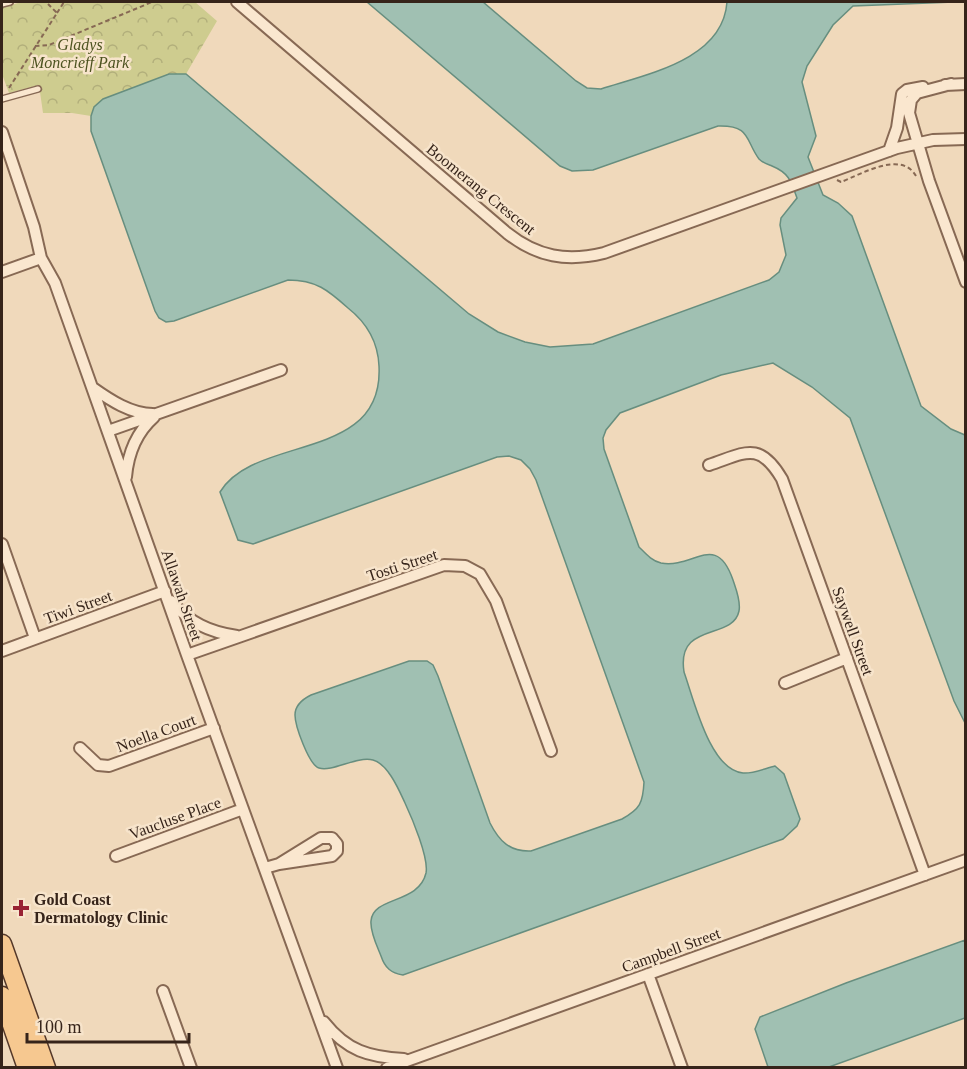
<svg xmlns="http://www.w3.org/2000/svg" width="967" height="1069" font-family="'Times New Roman',serif">
	<defs>
		<pattern id="park-crowns" width="20" height="18" patternUnits="userSpaceOnUse" patternTransform="scale(1.5)"><rect width="20" height="18" fill="#cecc8f"/><path d="M2 6a3 3 0 1 1 6 0M12 15a3 3 0 1 1 6 0" fill="none" stroke="#b2af7b"/></pattern>
	</defs>
	<rect width="100%" height="100%" fill="#f0d9bb"/>
	<!-- park -->
	<path fill="url(#park-crowns)" d="M21 2H195L217 21 186 74H169L94 107 91 116 72 113H43L39 85 9 93 2 74V8Z"/>
	<!-- water -->
	<path fill="#a0c0b2" stroke="#678e7f" stroke-width="1.5" d="M367 2H483L576 81 587 88 601 89C647 74 723 60 727 2H954L853 6 833 25 807 66 802 82 816 136 808 157 823 195 838 203 852 216 921 406 951 429 965 435V723L954 701 850 418 812 387 773 363 721 375 620 413 606 430 603 438 604 449 639 547C646 554 652 561 661 563 694 569 716 531 733 580 736 589 741 601 739 611 733 641 676 621 684 672 694 700 710 770 743 773 753 774 766 768 775 766L784 774 800 819 797 826 783 839 403 975C391 973 385 968 381 956 377 946 370 932 371 921 373 896 419 904 426 873 429 858 412 818 405 803 399 790 388 764 373 760 356 756 333 772 319 768 309 765 295 726 295 715 295 705 303 699 311 695L409 661H427L433 665 438 676 490 823C499 841 510 852 531 851L622 819C640 809 643 803 644 782L536 480 530 469 521 460 509 456 497 457 253 544 238 540 220 492C255 434 384 463 379 366 378 342 367 323 348 308 328 290 316 280 288 280L174 321 166 322 159 318 155 311 91 131V116L94 107 103 99 169 74H186L469 314 498 332 525 342 550 347 593 344 769 280 779 272 786 255 780 225 781 218 797 198C791 181 789 173 772 166 767 164 763 163 759 159 745 140 751 125 718 126L593 170 572 171 560 166Z
		M965 940V1018L829 1067H768L755 1029 760 1017 846 983Z"/>
	<g fill="none" stroke-linecap="round" stroke-linejoin="round">
		<defs>
			<path id="service" d="M2 4 10 2
				M2 99 38 89"/>
			<path id="minor" d="M237 2 507 233C537 257 567 262 604 253L897 148 933 140 966 139
				M951 84 917 93 911 100 909 113 929 181 966 282
				M945 85 966 84
				M2 132 34 227 41 258 55 283 187 655 337 1068
				M889 151 897 128 902 94 907 90 923 87
				M2 272 41 258
				M93 388C110 400 131 414 153 414
				M108 431 281 370
				M709 465C745 453 759 440 782 479L925 875
				M126 477C128 454 137 432 154 417
				M2 544 35 638
				M171 601C190 623 209 632 237 636
				M2 651 165 591
				M187 655 444 565 465 566 480 574 496 601 551 751
				M785 683 847 658
				M80 748 98 765 109 766 214 728
				M116 856 243 809
				M265 868 279 864 332 856 337 851V844L332 838H321L279 864
				M648 974 682 1068
				M163 991 191 1068
				M324 1022C347 1051 369 1057 404 1059
				M387 1068 966 860"/>
			<path id="primary" d="M2 944 46 1068
				M2 996 27 1068"/>
		</defs>
		<!-- service casing -->
		<use href="#service" stroke="#876954" stroke-width="8"/>
		<!-- minor casing -->
		<use href="#minor" stroke="#876954" stroke-width="14"/>
		<!-- primary casing -->
		<use href="#primary" stroke="#543829" stroke-width="21"/>
		<!-- path -->
		<path stroke="#876954" stroke-width="2" stroke-dasharray="4.5 3" stroke-linecap="butt" d="M57 13 64 2
			M35 46 49 45 152 2
			M9 88 57 13 48 4
			M837 180 841 182C862 174 901 150 916 176"/>
		<!-- service -->
		<use href="#service" stroke="#fae7cf" stroke-width="5"/>
		<!-- minor -->
		<use href="#minor" stroke="#fae7cf" stroke-width="10"/>
		<!-- primary -->
		<use href="#primary" stroke="#f6c890" stroke-width="18"/>
	</g>
	<!-- markers -->
	<path fill="#923" stroke="#f7e4cb" stroke-width="2" d="M18 899h6v6h6v6h-6v6h-6v-6h-6v-6h6z"/>
	<g text-anchor="middle" dominant-baseline="central" stroke-width="5" stroke-linejoin="round" paint-order="stroke">
		<!-- park labels -->
		<g font-size="16" font-style="italic" fill="#4d5320" stroke="#f7e4cb">
			<text x="80" y="44">Gladys<tspan x="80" dy="18">Moncrieff Park</tspan></text>
		</g>
		<!-- street labels -->
		<g font-size="16" fill="#36241a" stroke="#f7e4cb">
			<text transform="translate(481 189) rotate(39)">Boomerang Crescent</text>
			<text transform="translate(402 565) rotate(-18)">Tosti Street</text>
			<text transform="translate(182 595) rotate(71)">Allawah Street</text>
			<text transform="translate(78 607) rotate(-20)">Tiwi Street</text>
			<text transform="translate(853 631) rotate(70)">Saywell Street</text>
			<text transform="translate(156 733) rotate(-20)">Noella Court</text>
			<text transform="translate(175 818) rotate(-20)">Vaucluse Place</text>
			<text transform="translate(671 950) rotate(-20)">Campbell Street</text>
		</g>
		<!-- poi labels -->
		<g font-size="16" font-weight="bold" fill="#36241a" stroke="#f7e4cb" text-anchor="start">
			<text x="34" y="899">Gold Coast<tspan x="34" dy="18">Dermatology Clinic</tspan></text>
		</g>
	</g>
	<!-- border -->
	<rect width="967" height="1069" fill="none" stroke="#36241a" stroke-width="6"/>
	<!-- scale -->
	<path d="M27 1033v9h162v-9" fill="none" stroke="#36241a" stroke-width="3"/>
	<text x="36" y="1033" font-size="18" fill="#36241a" stroke="#f7e4cb" stroke-width="4.5" paint-order="stroke">100 m</text>
</svg>
